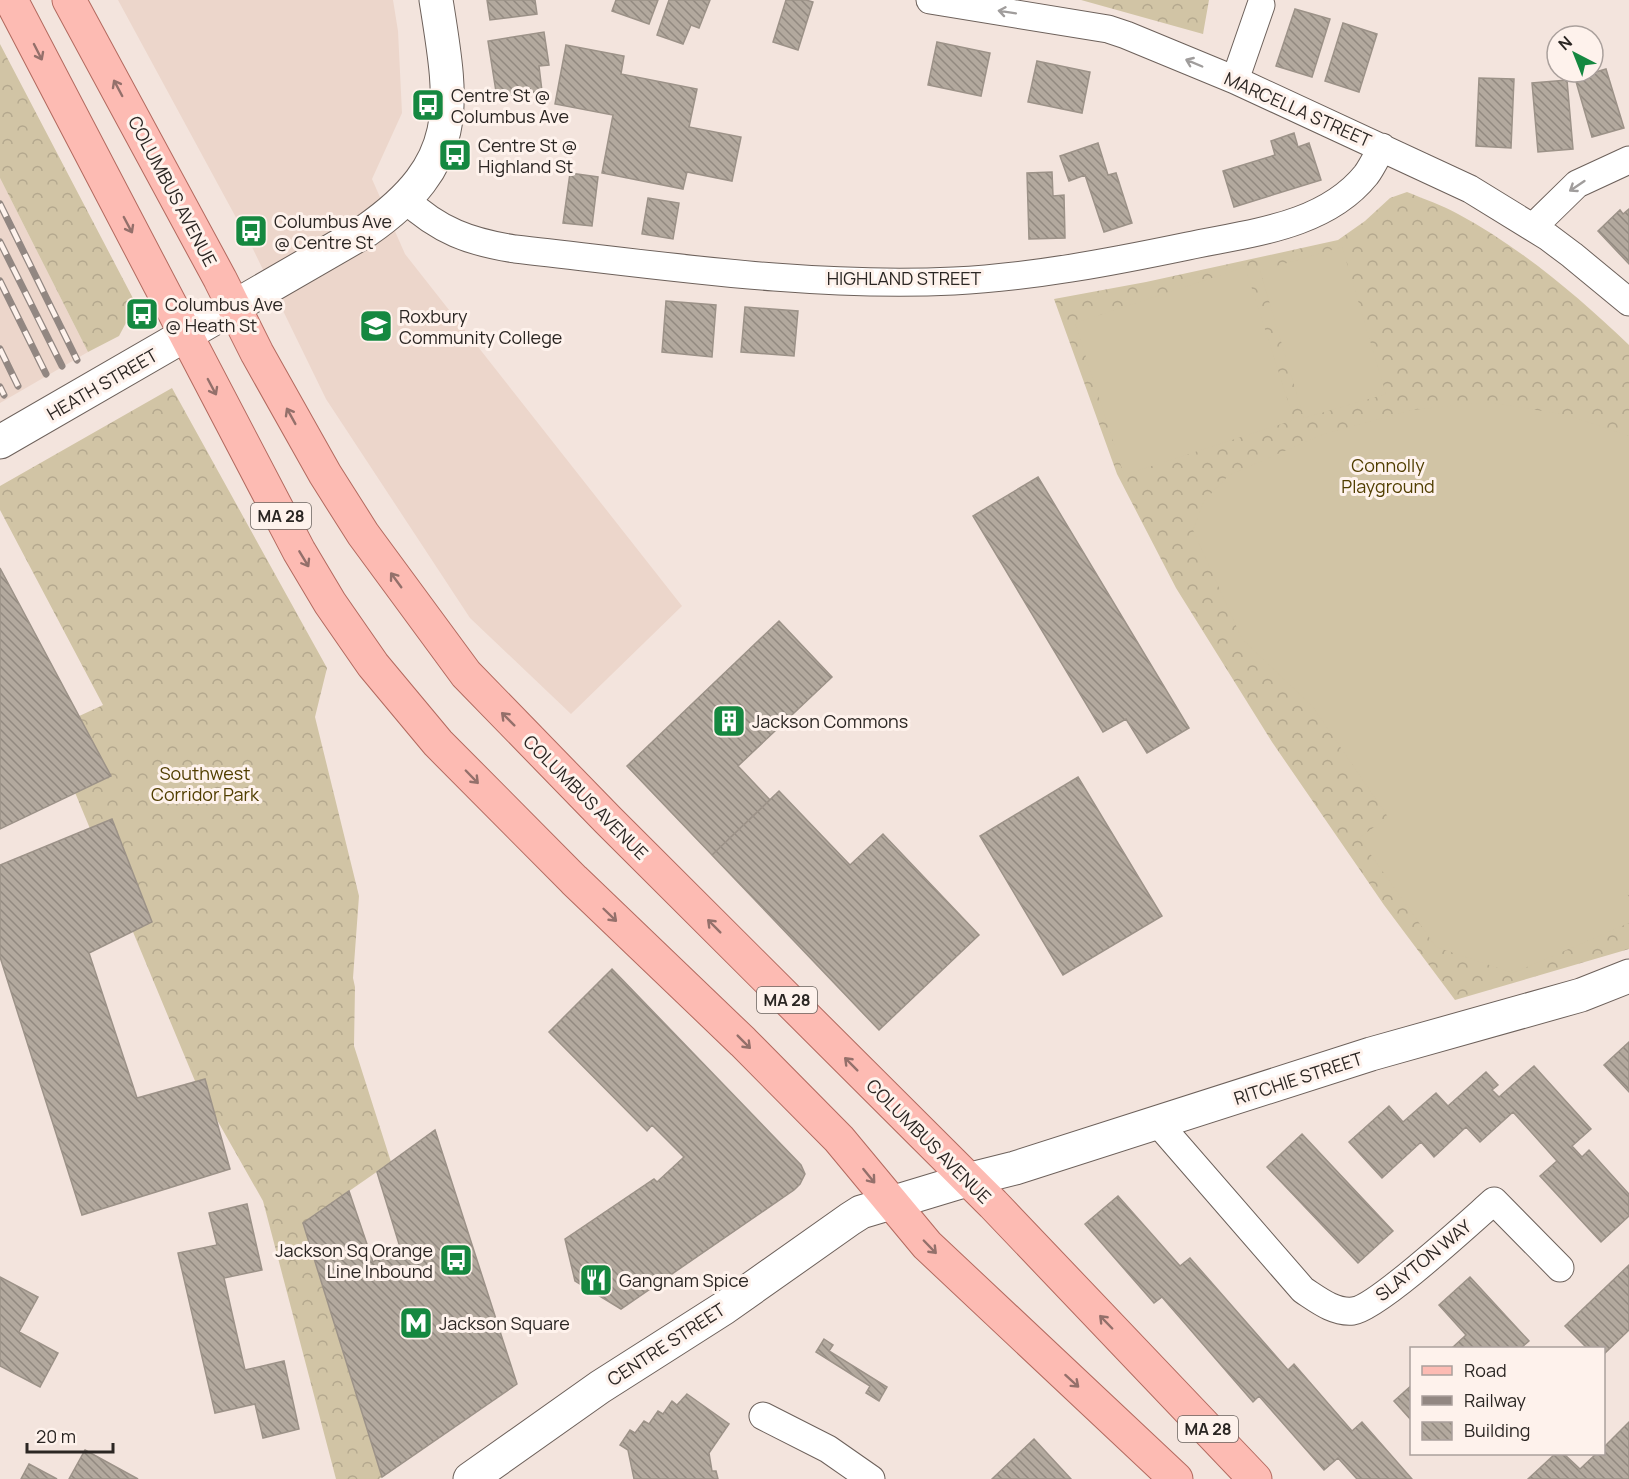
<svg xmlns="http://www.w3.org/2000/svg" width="1629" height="1479" font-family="Manrope,sans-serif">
	<defs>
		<pattern id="forest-crowns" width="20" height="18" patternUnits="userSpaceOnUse" patternTransform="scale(1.5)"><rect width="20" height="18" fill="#d1c4a5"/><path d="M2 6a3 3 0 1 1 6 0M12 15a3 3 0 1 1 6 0" fill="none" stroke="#b4a88e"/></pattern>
		<pattern id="building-back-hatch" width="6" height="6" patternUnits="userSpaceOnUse" patternTransform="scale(1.5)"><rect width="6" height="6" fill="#b3a99e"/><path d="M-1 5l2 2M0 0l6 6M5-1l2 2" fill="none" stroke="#928980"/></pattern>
	</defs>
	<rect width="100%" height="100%" fill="#f3e4dd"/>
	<!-- built -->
	<path fill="#ecd6cb" d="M118 0H393L398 31 402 113 372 179 405 254 682 606 571 714 470 618 326 399 252 247Z
		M0 178 88 352 0 403Z"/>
	<!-- forest -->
	<path fill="url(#forest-crowns)" d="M1081 0H1209L1203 34Z
		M0 44 136 304 119 336 88 352 0 178Z
		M1407 192C1424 199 1442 205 1458 214 1521 248 1578 296 1629 345V949L1455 1000 1384 905 1272 742 1176 588 1117 474 1054 299 1146 282 1338 240 1365 221 1390 198Z
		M172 388 327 668 315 717 359 896 353 978 355 987 354 1046 391 1162 303 1223 382 1477 379 1479H336L263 1201 195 1081 49 730 103 705 0 510V486Z"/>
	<!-- pitch -->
	<path fill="#d1c4a5" d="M1342 247 1386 394 1304 418 1260 271Z
		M1245 267 1294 420 1124 475 1075 323Z
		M1488 402 1567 415 1629 436V889L1626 890 1629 898V923L1513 973 1436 947 1359 838 1388 817 1313 707 1242 639 1193 530 1204 501 1229 475 1324 434 1412 410Z"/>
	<!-- building -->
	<path fill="url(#building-back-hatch)" stroke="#9c9288" stroke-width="1.5" d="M487 0H535L537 14 490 20Z
		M616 0H658L649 24 612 11Z
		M669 0H710L699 28 691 25 683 44 657 35Z
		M786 0H806L813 2 798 50 773 42Z
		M1295 9 1330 19 1312 77 1276 66Z
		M1343 23 1377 34 1359 92 1325 81Z
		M544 32 549 65 539 66 542 91 497 98 488 41Z
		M937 42 990 53 981 96 928 85Z
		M566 45 624 56 621 74 697 89 689 127 741 137 732 181 687 172 683 189 602 173 613 115 555 104Z
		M1037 61 1090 72 1082 113 1028 102Z
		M1606 69 1624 128 1592 137 1575 78Z
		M1479 78 1514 79 1511 148 1476 146Z
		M1567 80 1573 149 1538 152 1532 83Z
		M1294 133 1298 147 1309 143 1321 180 1234 207 1223 171 1275 155 1271 141Z
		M1098 143 1108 175 1116 173 1132 223 1104 232 1085 175 1069 181 1060 156Z
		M1052 172 1053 196 1064 195 1065 238 1029 239 1027 173Z
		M570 173 598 177 592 226 563 223Z
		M648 198 679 203 673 239 642 234Z
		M1629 209V264L1598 231 1620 210 1623 214Z
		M666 301 716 305 712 357 662 352Z
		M745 307 798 311 794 356 741 352Z
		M1038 477 1189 728 1147 753 1126 719 1103 732 973 516Z
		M0 568 111 776 0 829Z
		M779 621 832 677 738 766 770 800 712 855 627 766Z
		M1078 777 1162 916 1063 975 980 836Z
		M779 791 850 865 883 834 979 935 879 1030 712 855Z
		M112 819 152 922 89 953 137 1098 205 1079 230 1169 82 1215 0 957V865Z
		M612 969 801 1165 805 1174 800 1184 794 1190 621 1309 575 1281 565 1239 654 1179 657 1182 684 1157 652 1125 647 1131 549 1032Z
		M1629 1042V1092L1604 1065Z
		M1534 1066 1591 1129 1572 1146 1582 1157 1589 1150 1629 1194V1216L1601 1242 1540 1176 1557 1161 1513 1112 1480 1142 1466 1127 1434 1157 1421 1142 1382 1178 1349 1142 1389 1106 1403 1122 1436 1093 1448 1106 1486 1072 1498 1085 1492 1090 1499 1097Z
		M435 1130 517 1384 382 1477 303 1223 349 1191 373 1262 399 1244 377 1172Z
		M1302 1134 1393 1231 1358 1263 1267 1167Z
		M1118 1196 1180 1266 1190 1258 1288 1370 1294 1364 1352 1431 1362 1422 1412 1479H1357L1338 1458 1324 1470 1259 1396 1253 1402 1162 1297 1154 1303 1085 1224Z
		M247 1204 262 1270 224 1278 245 1370 284 1361 299 1429 263 1438 255 1404 215 1413 178 1253 217 1245 209 1213Z
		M1629 1265V1330L1604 1354V1348H1587L1565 1326Z
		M0 1277 38 1297 19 1332 58 1353 40 1387 0 1366Z
		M1470 1277 1529 1341 1521 1348H1452L1466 1335 1439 1305Z
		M824 1339 833 1345 829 1351 887 1387 879 1401 866 1393 870 1386 816 1352Z
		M1412 1385V1421L1394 1401Z
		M687 1394 729 1424 709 1453 712 1471H716L718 1479H634L628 1450 620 1445 630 1430 635 1433 644 1421 649 1424 658 1411 663 1414 672 1401 677 1405Z
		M1629 1422V1479H1528L1555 1454H1564L1580 1469 1596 1454H1604V1447Z
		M1034 1439 1071 1479H992Z
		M85 1450 138 1479H69Z
		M29 1464 57 1479H21Z"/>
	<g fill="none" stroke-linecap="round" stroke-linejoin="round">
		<defs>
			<path id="minor" d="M930 0 1108 29 1126 35 1235 80 1470 189 1548 237 1572 255 1629 302
				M1235 80 1261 5
				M405 199C439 231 470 242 515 249 660 265 808 288 954 281 1033 277 1111 262 1188 246 1249 233 1324 227 1366 175 1372 167 1377 156 1382 147
				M1533 227 1577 184 1629 160
				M1157 1122 1303 1290C1317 1299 1334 1313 1353 1311 1377 1308 1470 1222 1494 1201L1560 1268
				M763 1416 828 1449 871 1479"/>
			<path id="tertiary" d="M891 1203 967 1180 1015 1168 1371 1054 1581 995 1629 976"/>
			<path id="secondary" d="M0 442 367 230C464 162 453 106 436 0
				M470 1479 600 1387 724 1308 850 1219 861 1212 891 1203"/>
			<path id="primary" d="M11 0 299 551 330 603 373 665 438 743 574 880 743 1042 839 1139 927 1245 1176 1479
				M69 0 220 279 257 353 325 474 363 534 466 674 608 820 993 1204 1255 1479"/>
		</defs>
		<!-- minor casing -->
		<use href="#minor" stroke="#6d615b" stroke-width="29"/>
		<!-- tertiary casing -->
		<use href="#tertiary" stroke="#6d615b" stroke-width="35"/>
		<!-- secondary casing -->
		<use href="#secondary" stroke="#6d615b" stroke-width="35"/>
		<!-- primary casing -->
		<use href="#primary" stroke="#b36a5f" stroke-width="35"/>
		<!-- minor -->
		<use href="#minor" stroke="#fff" stroke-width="27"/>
		<!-- tertiary -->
		<use href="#tertiary" stroke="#fff" stroke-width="33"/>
		<!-- secondary -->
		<use href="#secondary" stroke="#fff" stroke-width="33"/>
		<!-- primary -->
		<use href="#primary" stroke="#fdbbb3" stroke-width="33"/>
		<defs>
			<path id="rail" d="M0 204 77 360
				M0 242 62 366
				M0 281 46 374
				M0 349 18 386
				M0 387 4 395"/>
		</defs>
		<!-- rail casing -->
		<use href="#rail" stroke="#928782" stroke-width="7"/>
		<!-- rail -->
		<use href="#rail" stroke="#fef2ec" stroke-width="4.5" stroke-dasharray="14" stroke-linecap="butt"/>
	</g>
	<!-- one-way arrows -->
	<defs><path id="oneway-shaft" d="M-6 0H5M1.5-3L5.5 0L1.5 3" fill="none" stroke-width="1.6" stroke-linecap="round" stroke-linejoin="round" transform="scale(1.5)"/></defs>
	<g stroke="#a09d9c">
		<use href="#oneway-shaft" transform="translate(1007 12) rotate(-171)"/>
		<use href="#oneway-shaft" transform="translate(1194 63) rotate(-157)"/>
		<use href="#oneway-shaft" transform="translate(1577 186) rotate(146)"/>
	</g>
	<g stroke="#94706b">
		<use href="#oneway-shaft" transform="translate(38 52) rotate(63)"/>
		<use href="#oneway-shaft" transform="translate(118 88) rotate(-118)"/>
		<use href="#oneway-shaft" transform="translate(128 225) rotate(62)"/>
		<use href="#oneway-shaft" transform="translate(212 387) rotate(62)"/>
		<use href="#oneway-shaft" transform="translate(291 416) rotate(-119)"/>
		<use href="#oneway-shaft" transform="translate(304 559) rotate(59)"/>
		<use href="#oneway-shaft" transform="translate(396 580) rotate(-126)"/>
		<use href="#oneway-shaft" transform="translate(508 719) rotate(-135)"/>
		<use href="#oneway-shaft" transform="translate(472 777) rotate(46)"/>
		<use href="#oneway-shaft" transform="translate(610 915) rotate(44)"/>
		<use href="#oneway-shaft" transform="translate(714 926) rotate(-135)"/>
		<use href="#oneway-shaft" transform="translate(744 1042) rotate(45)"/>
		<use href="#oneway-shaft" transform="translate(851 1064) rotate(-135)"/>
		<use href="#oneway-shaft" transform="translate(869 1176) rotate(51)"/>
		<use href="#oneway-shaft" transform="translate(930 1247) rotate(46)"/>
		<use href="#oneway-shaft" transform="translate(1106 1322) rotate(-134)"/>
		<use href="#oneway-shaft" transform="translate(1072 1381) rotate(42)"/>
	</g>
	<!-- icons -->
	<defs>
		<symbol id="bus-square" viewBox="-11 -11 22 22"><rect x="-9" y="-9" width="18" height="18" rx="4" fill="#158840" stroke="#fef2ec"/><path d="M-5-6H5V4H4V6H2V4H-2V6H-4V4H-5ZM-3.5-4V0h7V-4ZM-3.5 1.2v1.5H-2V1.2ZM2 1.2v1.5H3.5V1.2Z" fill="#fff"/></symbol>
		<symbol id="university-square" viewBox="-11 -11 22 22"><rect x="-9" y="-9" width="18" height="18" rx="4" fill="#158840" stroke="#fef2ec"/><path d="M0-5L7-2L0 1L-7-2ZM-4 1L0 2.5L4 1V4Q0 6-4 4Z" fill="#fff"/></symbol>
		<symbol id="building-square" viewBox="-11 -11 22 22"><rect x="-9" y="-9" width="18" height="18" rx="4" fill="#158840" stroke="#fef2ec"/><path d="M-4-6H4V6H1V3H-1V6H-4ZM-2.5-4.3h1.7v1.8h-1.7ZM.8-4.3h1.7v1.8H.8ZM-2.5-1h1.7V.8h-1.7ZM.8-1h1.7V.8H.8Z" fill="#fff"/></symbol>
		<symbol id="restaurant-square" viewBox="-11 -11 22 22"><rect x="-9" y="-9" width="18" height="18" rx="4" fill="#158840" stroke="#fef2ec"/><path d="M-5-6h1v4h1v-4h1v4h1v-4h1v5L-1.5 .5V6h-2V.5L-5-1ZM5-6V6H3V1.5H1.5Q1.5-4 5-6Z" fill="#fff"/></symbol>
		<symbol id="metro-square" viewBox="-11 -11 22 22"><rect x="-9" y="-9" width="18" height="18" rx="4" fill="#158840" stroke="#fef2ec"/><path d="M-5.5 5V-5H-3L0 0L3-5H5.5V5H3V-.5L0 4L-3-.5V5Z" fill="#fff"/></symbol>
	</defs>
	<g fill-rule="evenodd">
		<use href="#bus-square" x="409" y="86" width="38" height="38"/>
		<use href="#bus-square" x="436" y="136" width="38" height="38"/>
		<use href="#bus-square" x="232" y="212" width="38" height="38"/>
		<use href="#bus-square" x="123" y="295" width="38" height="38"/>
		<use href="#university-square" x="357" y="307" width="38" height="38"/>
		<use href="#building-square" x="710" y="702" width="38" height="38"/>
		<use href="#bus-square" x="437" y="1241" width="38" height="38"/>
		<use href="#restaurant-square" x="577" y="1261" width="38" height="38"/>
		<use href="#metro-square" x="397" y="1304" width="38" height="38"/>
	</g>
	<g text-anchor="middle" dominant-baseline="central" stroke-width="6" stroke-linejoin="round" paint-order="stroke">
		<!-- shield labels -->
		<g fill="#fef2ec" stroke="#6a635f" stroke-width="1.5">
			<rect x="251" y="503" width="60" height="26" rx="4.5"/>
			<rect x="757" y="987" width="60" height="26" rx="4.5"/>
			<rect x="1178" y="1416" width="60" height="26" rx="4.5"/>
		</g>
		<g font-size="16" font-weight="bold" fill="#2b2623">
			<text x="281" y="516">MA 28</text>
			<text x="787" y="1000">MA 28</text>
			<text x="1208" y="1429">MA 28</text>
		</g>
		<!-- poi labels -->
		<g font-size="18" fill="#2b2623" stroke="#fef2ec" text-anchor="start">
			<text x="451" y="95">Centre St @<tspan x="451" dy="21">Columbus Ave</tspan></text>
			<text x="478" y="145">Centre St @<tspan x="478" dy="21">Highland St</tspan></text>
			<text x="274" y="221">Columbus Ave<tspan x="274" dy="21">@ Centre St</tspan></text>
			<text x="165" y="304">Columbus Ave<tspan x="165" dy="21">@ Heath St</tspan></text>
			<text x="399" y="316">Roxbury<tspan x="399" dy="21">Community College</tspan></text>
			<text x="752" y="721">Jackson Commons</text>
			<text x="433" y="1250" text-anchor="end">Jackson Sq Orange<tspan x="433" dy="21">Line Inbound</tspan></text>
			<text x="619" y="1280">Gangnam Spice</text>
			<text x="439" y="1323">Jackson Square</text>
		</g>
		<!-- street labels -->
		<g font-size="18" fill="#2b2623" stroke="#fef2ec">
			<text transform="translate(1298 109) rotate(24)">MARCELLA STREET</text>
			<text transform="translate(173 191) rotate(62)">COLUMBUS AVENUE</text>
			<text x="904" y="278">HIGHLAND STREET</text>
			<text transform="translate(102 384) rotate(-30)">HEATH STREET</text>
			<text transform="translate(586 797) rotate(45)">COLUMBUS AVENUE</text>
			<text transform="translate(1298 1078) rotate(-18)">RITCHIE STREET</text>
			<text transform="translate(929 1141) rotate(45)">COLUMBUS AVENUE</text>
			<text transform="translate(1423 1260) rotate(-39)">SLAYTON WAY</text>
			<text transform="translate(666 1344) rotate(-33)">CENTRE STREET</text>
		</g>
		<!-- park labels -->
		<g font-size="18" fill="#513e00" stroke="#fef2ec">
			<text x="1388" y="465">Connolly<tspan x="1388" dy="21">Playground</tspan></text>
			<text x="205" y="773">Southwest<tspan x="205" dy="21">Corridor Park</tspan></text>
		</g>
	</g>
	<!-- legend -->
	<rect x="1410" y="1347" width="195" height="108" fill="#fef2ec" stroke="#aaa09c" stroke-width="1.5"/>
	<rect x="1422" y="1366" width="30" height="9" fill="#fdbbb3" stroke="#aaa09c" stroke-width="1.5"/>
	<text x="1464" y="1377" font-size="18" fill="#2b2623">Road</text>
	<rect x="1422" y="1396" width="30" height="9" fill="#928782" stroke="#aaa09c" stroke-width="1.5"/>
	<text x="1464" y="1407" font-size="18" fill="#2b2623">Railway</text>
	<rect x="1422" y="1422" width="30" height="18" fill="url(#building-back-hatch)" stroke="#aaa09c" stroke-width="1.5"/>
	<text x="1464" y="1437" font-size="18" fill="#2b2623">Building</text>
	<!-- north arrow -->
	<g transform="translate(1575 54) rotate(318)"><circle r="28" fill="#fef2ec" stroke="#aaa09c" stroke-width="1.5"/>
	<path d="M0-4.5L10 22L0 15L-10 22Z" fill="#158840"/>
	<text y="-9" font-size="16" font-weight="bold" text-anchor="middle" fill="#2b2623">N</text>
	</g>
	<!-- scale -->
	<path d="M27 1443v9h86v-9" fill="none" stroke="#2b2623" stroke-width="3"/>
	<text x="36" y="1443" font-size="18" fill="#2b2623" stroke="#fef2ec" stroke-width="4.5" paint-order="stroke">20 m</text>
</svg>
